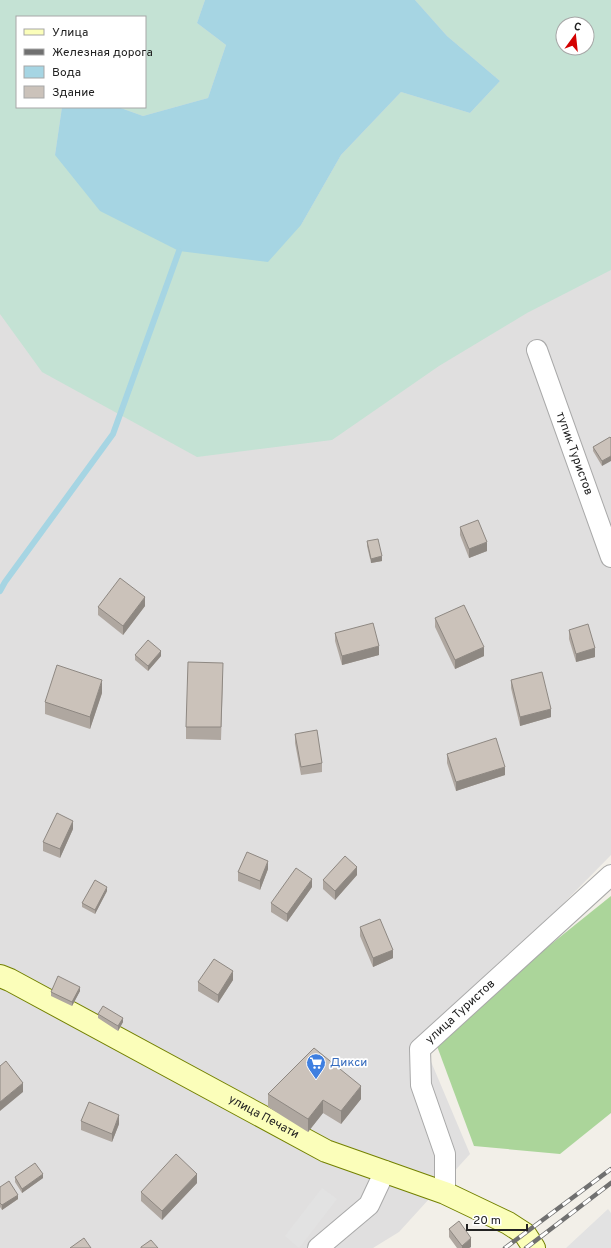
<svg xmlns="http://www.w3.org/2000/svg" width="611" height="1248" font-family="Overpass,sans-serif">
	<rect width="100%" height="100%" fill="#f2efe8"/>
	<!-- residential -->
	<path fill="#e0dfdf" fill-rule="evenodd" d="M0 0H611V855L424 1045 470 1154 399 1232 373 1248H0ZM17 17H145V107H17ZM563 24H587V48H563Z"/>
	<!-- forest -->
	<path fill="#abd59a" d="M611 896V1113L560 1154 474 1146 434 1038Z"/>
	<!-- wetland -->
	<path fill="#c4e2d4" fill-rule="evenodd" d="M0 0H205L197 23 226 45 208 98 143 116 118 107H145V17H17V107H62L55 155 301 225 341 155 401 92 470 113 500 81 447 36 415 0H611V270L527 313 439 366 332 440 197 457 42 372 0 314ZM563 24H587V48H563Z"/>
	<!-- parking -->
	<path fill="#e2e2e2" d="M322 1188 337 1199 299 1248 285 1236Z
		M608 1209 611 1213V1248H566Z"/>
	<!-- water -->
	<path fill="#a6d5e3" d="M205 0H415L447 36 500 81 470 113 401 92 341 155 301 225 268 262 179 251 100 211 55 155 62 107H118L143 116 208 98 226 45 197 23Z"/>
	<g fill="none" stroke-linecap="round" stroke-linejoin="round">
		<!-- stream -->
		<path stroke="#a6d5e3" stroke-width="6" d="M0 591 5 582 113 434 179 251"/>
		<defs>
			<g id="street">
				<path id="s1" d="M537 350 611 557"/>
				<path id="s2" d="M445 1193V1154L421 1085 420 1049 611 875"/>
				<path d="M318 1248 369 1205 385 1171"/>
			</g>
			<g id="secondary">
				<path id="s3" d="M0 976 10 980 326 1151 445 1193 508 1223 525 1234 534 1248"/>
			</g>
		</defs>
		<!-- street casing -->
		<use href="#street" stroke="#a9a9a9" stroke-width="22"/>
		<!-- secondary casing -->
		<use href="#secondary" stroke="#738100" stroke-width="24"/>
		<!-- street -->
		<use href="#street" stroke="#fff" stroke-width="20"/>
		<!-- secondary -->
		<use href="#secondary" stroke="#fbfeba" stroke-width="22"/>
		<defs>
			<path id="rail" d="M505 1248 611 1169
				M526 1248 611 1183"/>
		</defs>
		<!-- rail casing -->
		<use href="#rail" stroke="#707070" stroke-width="4.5"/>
		<!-- rail -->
		<use href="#rail" stroke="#fff" stroke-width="3" stroke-dasharray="9" stroke-linecap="butt"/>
	</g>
	<!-- wall -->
	<path fill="#afa7a0" d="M610 437 602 466 593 451V447Z
		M460 527 487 551 469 558 460 535Z
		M367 541 382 561 371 563 367 546Z
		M145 606 123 635 98 615V607Z
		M435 618 484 656 455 669 435 627Z
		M569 630 595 657 576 662 569 639Z
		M335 633 379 655 342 665 335 641Z
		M135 655 161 656 148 671 135 660Z
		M223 676 221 740 186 739V727Z
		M511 680 551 717 520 726 511 688Z
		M102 693 90 729 45 714V702Z
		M295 734 322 763V772L301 775 295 743Z
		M447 754 505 775 456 791 447 763Z
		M73 829 60 858 43 851V842Z
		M268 869 260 890 238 881V872Z
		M357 875 335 900 323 889V880Z
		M312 887 287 922 271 912V903Z
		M107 891 95 914 82 907V903Z
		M360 927 393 958 373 967 360 936Z
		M233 980 218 1003 198 991V982Z
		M80 991 72 1006 51 996V992Z
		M98 1014 123 1022 118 1031 98 1018Z
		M268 1094 361 1099 341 1124 323 1113 308 1132 268 1107Z
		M81 1121 119 1124 112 1142 81 1130Z
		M15 1177 43 1178 22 1193 15 1182Z
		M197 1183 162 1220 141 1201V1192Z
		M0 1187 18 1199 2 1210 0 1207Z
		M449 1229 471 1247 469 1248H457L449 1237Z"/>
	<!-- shaded-wall -->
	<path fill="#8e8882" d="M611 456V461L602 466V461Z
		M487 542V551L469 558V549Z
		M382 556V561L371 563V559Z
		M145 597V606L123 635V626Z
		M379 646V655L342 665V656Z
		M484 647V656L455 669V660Z
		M595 648V657L576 662V654Z
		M161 651V656L148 671V666Z
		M102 680V693L90 729V717Z
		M551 709V717L520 726V717Z
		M505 767V775L456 791V782Z
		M73 821V829L60 858V849Z
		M268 861V869L260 890V881Z
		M357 867V875L335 900V891Z
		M312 879V887L287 922V914Z
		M107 887V891L95 914V910Z
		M393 950V958L373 967V958Z
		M233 971V980L218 1003V995Z
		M80 987V991L72 1006V1002Z
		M123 1018V1022L118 1031V1026Z
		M23 1083V1092L0 1111V1102Z
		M361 1086V1099L341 1124V1111Z
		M323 1100V1113L308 1132V1119Z
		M119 1115V1124L112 1142V1134Z
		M43 1174V1178L22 1193V1189Z
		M197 1174V1183L162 1220V1211Z
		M18 1195V1199L2 1210V1205Z
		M471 1238V1247L469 1248H462V1246Z"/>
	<!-- building -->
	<path fill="#cbc2ba" stroke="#8e8882" d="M610 437 611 438V456L602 461 593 447Z
		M478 520 487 542 469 549 460 527Z
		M378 539 382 556 371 559 367 541Z
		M120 578 145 597 123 626 98 607Z
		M464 605 484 647 455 660 435 618Z
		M373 623 379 646 342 656 335 633Z
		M588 624 595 648 576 654 569 630Z
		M148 640 161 651 148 666 135 655Z
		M188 662 223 663 221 727H186Z
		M57 665 102 680 90 717 45 702Z
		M542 672 551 709 520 717 511 680Z
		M317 730 322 763 301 767 295 734Z
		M496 738 505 767 456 782 447 754Z
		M57 813 73 821 60 849 43 842Z
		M247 852 268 861 260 881 238 872Z
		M345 856 357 867 335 891 323 880Z
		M296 868 312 879 287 914 271 903Z
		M95 880 107 887 95 910 82 903Z
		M380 919 393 950 373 958 360 927Z
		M214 959 233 971 218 995 198 982Z
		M58 976 80 987 72 1002 51 992Z
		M103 1006 123 1018 118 1026 98 1014Z
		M314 1048 361 1086 341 1111 323 1100 308 1119 268 1094Z
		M6 1061 23 1083 0 1102V1066Z
		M89 1102 119 1115 112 1134 81 1121Z
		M176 1154 197 1174 162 1211 141 1192Z
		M35 1163 43 1174 22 1189 15 1177Z
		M9 1181 18 1195 2 1205 0 1203V1187Z
		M459 1221 471 1238 462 1246 449 1229Z
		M84 1238 91 1248H70Z
		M151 1240 158 1248H141V1247Z"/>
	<!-- icons -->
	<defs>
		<symbol id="supermarket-pin" viewBox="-11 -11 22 30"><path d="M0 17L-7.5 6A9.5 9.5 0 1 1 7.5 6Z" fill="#3f7fe0" stroke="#fff"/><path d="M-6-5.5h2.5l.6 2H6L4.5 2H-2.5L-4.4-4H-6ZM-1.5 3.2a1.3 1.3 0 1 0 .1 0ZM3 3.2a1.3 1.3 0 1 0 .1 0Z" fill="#fff"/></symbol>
	</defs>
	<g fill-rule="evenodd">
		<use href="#supermarket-pin" x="305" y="1052" width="22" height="30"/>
	</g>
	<g text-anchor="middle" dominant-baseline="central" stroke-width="3.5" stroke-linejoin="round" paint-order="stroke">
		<!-- street labels -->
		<g font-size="12" fill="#222" stroke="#fff">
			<text stroke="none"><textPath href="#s1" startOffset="110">тупик Туристов</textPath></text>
			<text stroke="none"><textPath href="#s2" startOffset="203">улица Туристов</textPath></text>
			<text stroke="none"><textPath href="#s3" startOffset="299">улица Печати</textPath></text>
		</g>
		<!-- shop labels -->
		<g font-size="12" fill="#366cbe" stroke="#fff" text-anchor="start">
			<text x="330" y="1063">Дикси</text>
		</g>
	</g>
	<!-- legend -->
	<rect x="16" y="16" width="130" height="92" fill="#ffffff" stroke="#a7a7a7"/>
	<rect x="24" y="29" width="20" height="6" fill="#fbfeba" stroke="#a7a7a7"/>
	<text x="52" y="36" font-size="12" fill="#222222">Улица</text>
	<rect x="24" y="49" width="20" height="6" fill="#707070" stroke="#a7a7a7"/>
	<text x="52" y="56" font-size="12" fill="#222222">Железная дорога</text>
	<rect x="24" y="66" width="20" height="12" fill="#a6d5e3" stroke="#a7a7a7"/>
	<text x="52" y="76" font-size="12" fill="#222222">Вода</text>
	<rect x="24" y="86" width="20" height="12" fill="#cbc2ba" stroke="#a7a7a7"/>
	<text x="52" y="96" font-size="12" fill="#222222">Здание</text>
	<!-- north arrow -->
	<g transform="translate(575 36) rotate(15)"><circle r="19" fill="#ffffff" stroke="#a7a7a7"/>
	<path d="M0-3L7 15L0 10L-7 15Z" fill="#d30100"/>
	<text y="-6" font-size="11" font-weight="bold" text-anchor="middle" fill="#222222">С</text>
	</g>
	<!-- scale -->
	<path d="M467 1224v6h60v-6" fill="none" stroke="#222222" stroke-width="2"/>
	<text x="473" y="1224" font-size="12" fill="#222222" stroke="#ffffff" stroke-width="3" paint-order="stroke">20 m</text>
</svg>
